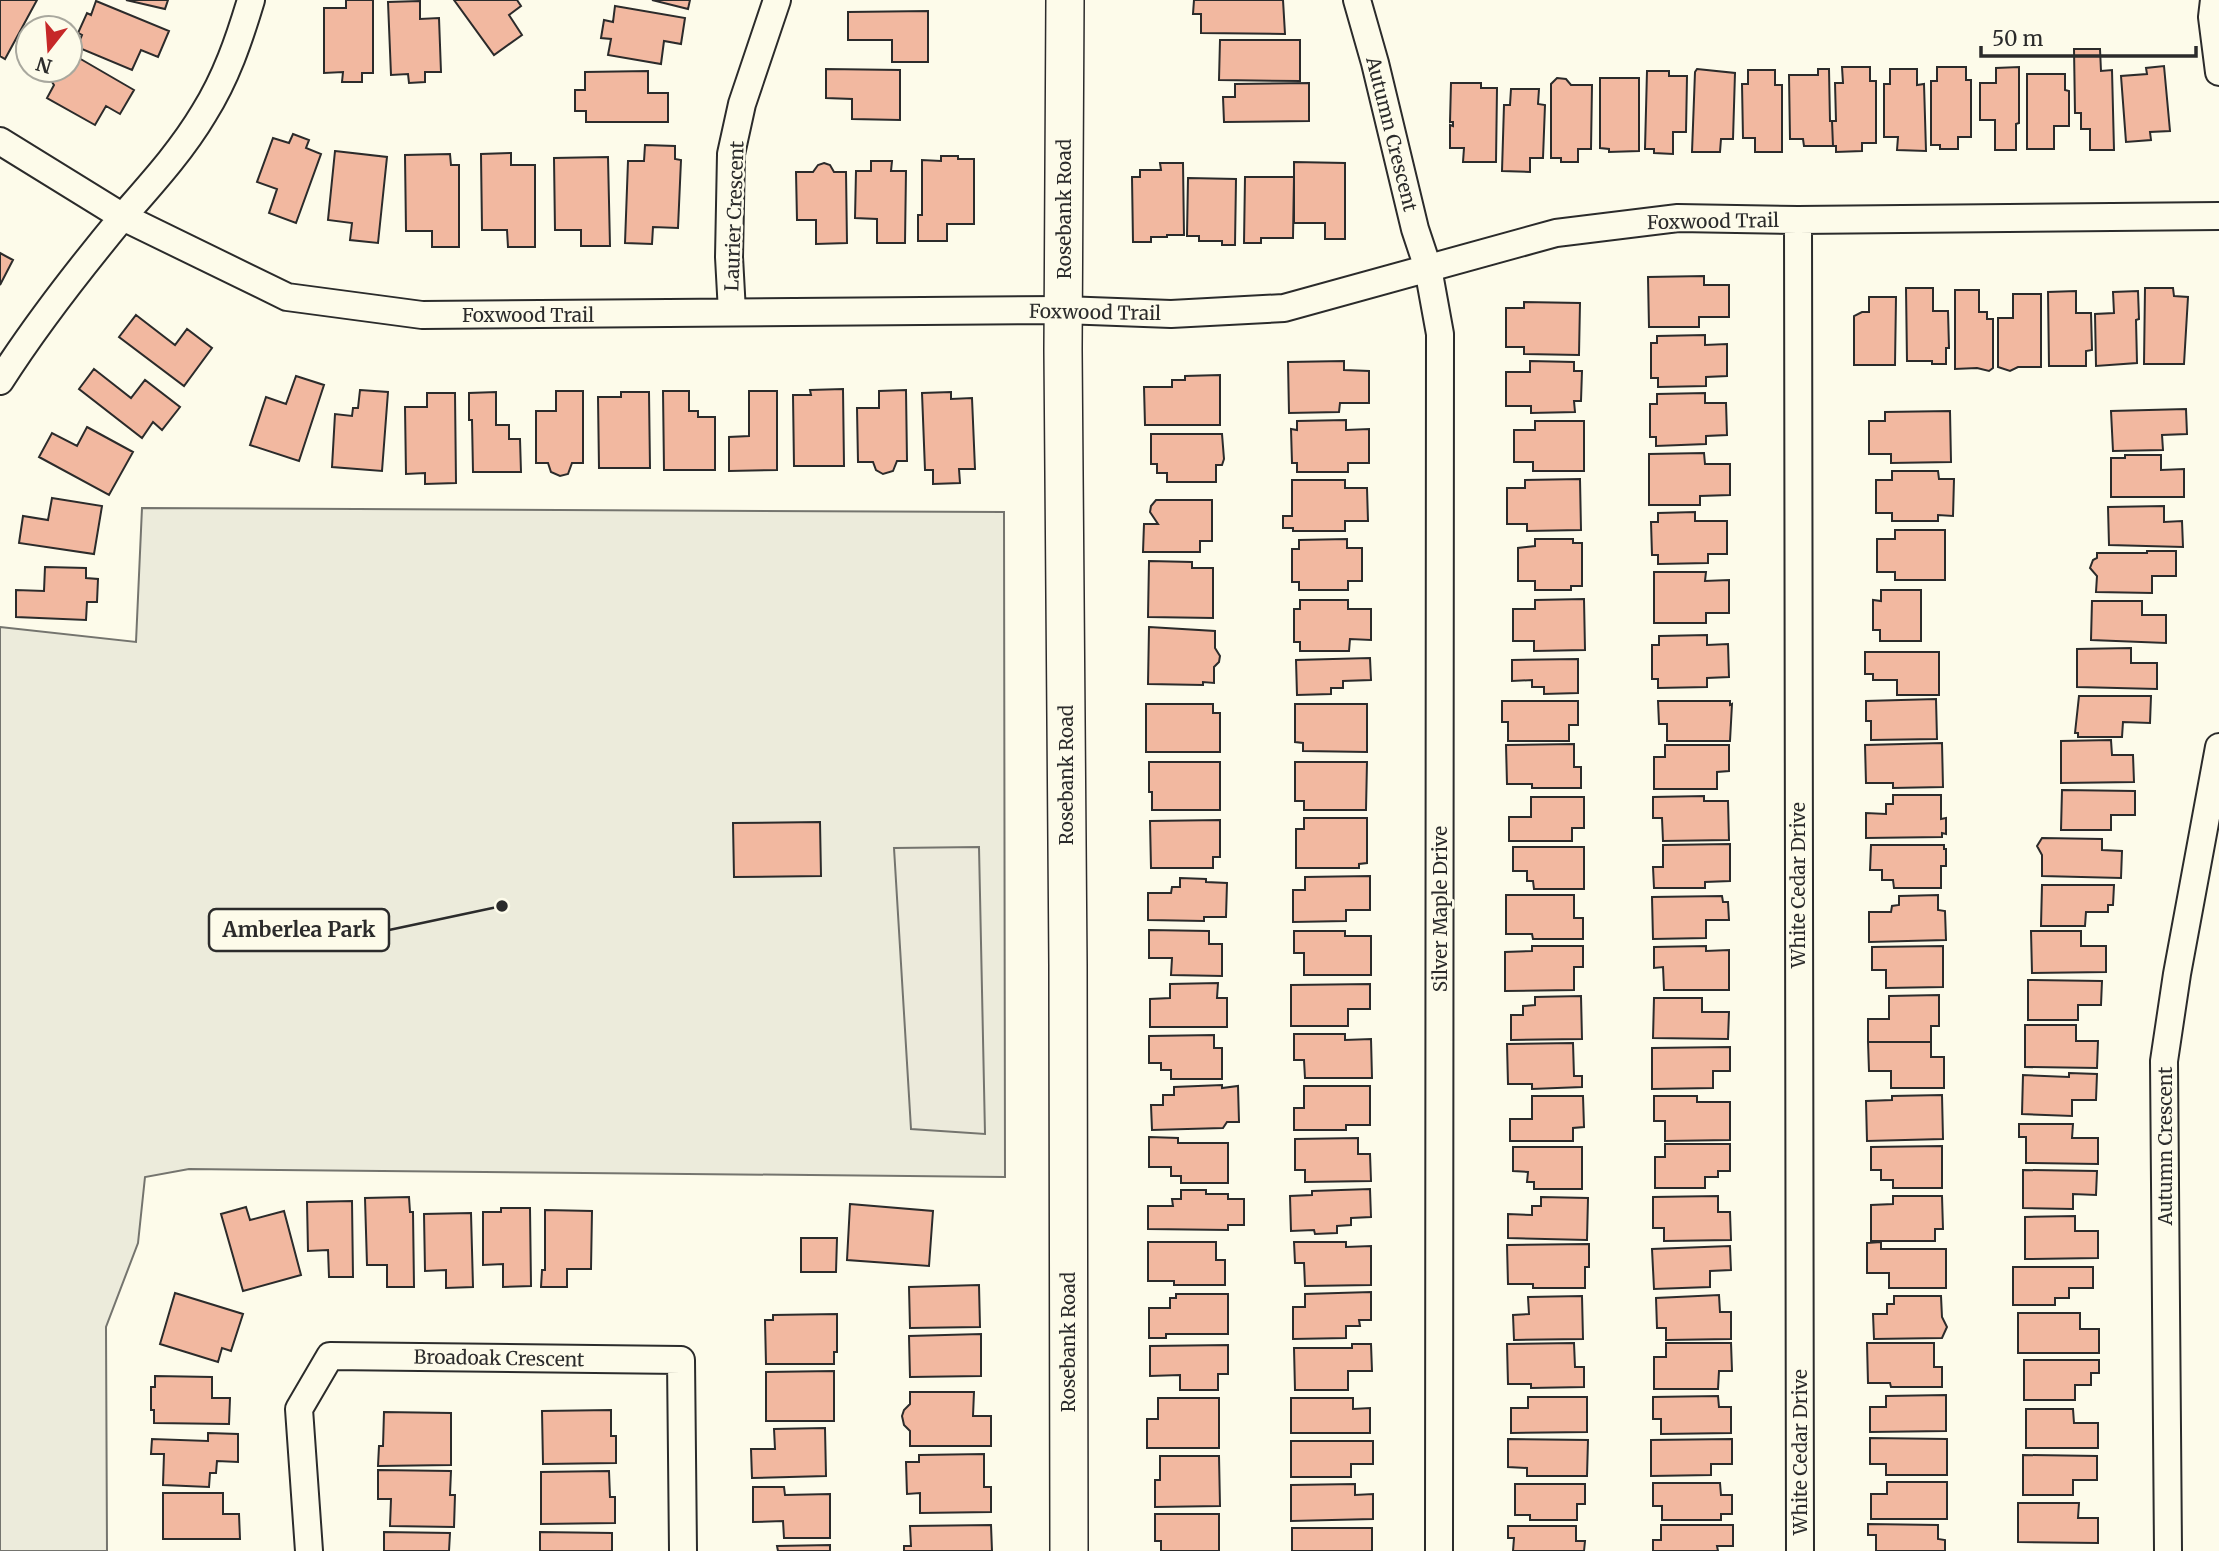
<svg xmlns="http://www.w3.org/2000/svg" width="2219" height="1551" font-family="Merriweather,serif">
	<rect width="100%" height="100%" fill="#fdfbea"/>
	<!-- green -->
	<path fill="#ecebdb" stroke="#74746e" stroke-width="2" d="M142 508 1004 512 1005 1177 189 1169 145 1177 138 1243 106 1327 107 1551H0V627L136 642Z"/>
	<!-- parking -->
	<path fill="#eceadb" stroke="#74746e" stroke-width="2" d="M979 847 985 1134 911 1129 894 848Z"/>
	<!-- building -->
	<path fill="#f2b8a0" stroke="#2b2b2b" stroke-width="2" d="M0 0H37L5 59 0 56Z
		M126 0H168L165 9Z
		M346 0H373V73H362V82H342L343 72 324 73V8H346Z
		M454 0H517L521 6 509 15 522 35 494 55Z
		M652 0H690L688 9Z
		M1194 0H1283L1285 34 1201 33V14H1193Z
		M96 1 169 31 158 57 141 50 132 70 77 47 82 35 78 33 87 13 91 15Z
		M420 1V19L439 18 441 72H425V82L409 83 408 74 391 75 388 2Z
		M615 6 685 18 681 44 664 41 661 64 608 55 611 39 601 38 604 20 613 22Z
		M928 11V62H892V40H848V12Z
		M1220 40H1300V81L1219 80Z
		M2074 49H2100L2101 71 2112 70 2114 150H2090V129H2081V113H2075Z
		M72 54 134 90 120 114 106 106 95 125 47 98 54 85 50 79V72L70 70V58Z
		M2164 66 2170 131 2150 132 2151 140 2126 142 2121 76 2147 74 2146 68Z
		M1842 67H1870V81H1876V143H1862V151L1836 152V146H1833L1832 121H1836L1835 83H1843Z
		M1937 67H1966V80H1971V137H1958V149H1940V145H1931V81H1937Z
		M2019 67V123L2016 124V150H1995V120H1980V83H1996V68Z
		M826 69 900 70V120L852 119V99L826 98Z
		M1697 69 1735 73 1733 139H1721L1720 152H1692L1695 72Z
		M1818 69H1829L1830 121H1832L1833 146H1804L1803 139H1790L1789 75H1818Z
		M1890 69H1917V85L1924 84 1926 151 1897 150 1898 137H1884V84H1890Z
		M1748 70H1775V85H1782V152H1755V138H1743L1742 84H1748Z
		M648 71V93H668V122H586V111H575V90H585V72Z
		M1647 71H1669V76H1687L1686 132H1673V154L1654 153V149H1645Z
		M2027 74H2065V90L2069 91V126H2054V149H2027Z
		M1557 78 1566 79 1571 85H1592L1591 149H1578V162H1561V158H1551V84Z
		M1600 78H1639V151L1609 152V149L1600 148Z
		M1309 83V121L1224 122 1223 97H1235V84Z
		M1451 83H1481V88H1497L1496 162H1463L1464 148H1450V125L1453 126V122H1450Z
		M1511 89H1539L1538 104 1545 105 1543 158H1530V172L1502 171 1504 105H1510Z
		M293 134 309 140 306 148 321 154 296 223 269 213 277 189 257 182 273 138 289 143Z
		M645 145 675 146V159L681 160 678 228 653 227 652 244 625 243 628 161H644Z
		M335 151 387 157 378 243 350 240 352 223 328 220Z
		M511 153V165H535V247H508L507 230H482L481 154Z
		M450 154 451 165H459V247H432V231H406L405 155Z
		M941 156H958V159H974V224H947V241H918V215H922V160L941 161Z
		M608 157 610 246H581V230H555L554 158Z
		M871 161H892L891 171H906L905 243H877V219L855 218 856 171H871Z
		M1294 162 1345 163V239H1325V223H1294Z
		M824 163 830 165 834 172H846L847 243 816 244V220H797L796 172H813L818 165Z
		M1160 163H1183L1184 235H1167V237H1151V242H1133L1132 177H1140V170H1161Z
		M1245 177H1294L1293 238H1261V243H1244Z
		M1188 178 1236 179 1235 245H1222V241H1199V236H1187Z
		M0 253 13 260 0 285Z
		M1704 276V285H1729V317H1699V327H1649L1648 277Z
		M1906 288H1933V311H1948L1949 348H1946V364H1932V361H1907Z
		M2145 288H2173L2174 296 2188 297 2184 364H2144Z
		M1955 290H1979V312H1987V319H1993V368L1989 371 1977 368 1955 369Z
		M2076 291V313H2091L2092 350 2086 351V366H2049L2048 292Z
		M2138 291 2139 319 2136 320 2137 363 2096 366 2095 314 2114 313 2113 292Z
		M2013 294H2041V367H2018L2010 371 1998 367V318H2013Z
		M1869 297H1896L1895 365H1854V316L1862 312H1869Z
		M1524 302 1580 303 1579 355 1524 354V347H1506V308H1524Z
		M136 315 175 345 187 329 212 348 184 386 119 337Z
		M1705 335V345L1727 344V376L1706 377V386L1658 387V378H1651V343H1657V336Z
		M1344 361V370L1369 371V403H1340L1339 412 1289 413 1288 362Z
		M1530 361 1574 362V371H1582L1581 401H1574L1575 412 1531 413V406H1506V372H1530Z
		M94 369 131 398 145 380 180 407 162 430 153 422 142 438 79 389Z
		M1220 375V425H1145L1144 387H1172V380H1185V376Z
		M296 376 324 385 299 461 250 445 266 397 286 404Z
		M843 389 844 466H794L793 395H811L810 390Z
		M360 390 388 392 382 471 332 467 335 414 352 416 353 408H358Z
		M906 390 907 461H897L893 471 883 474 876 470 873 462H858L857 408H879V391Z
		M556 391H583V463H572L568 474 560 476 551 472 548 463H536V411H556Z
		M663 391H689V411H698V417H715V470H664Z
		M749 391H777V470L729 471V437L749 436Z
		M496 392V425H509V439H520L521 472H473L472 420H469V393Z
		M621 392H649L650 468H599L598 397H621Z
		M951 392V399L972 398 975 469H959L960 483 933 484V470H925L922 393Z
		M427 393H455L456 483 425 484V473L406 474 405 407H427Z
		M1705 393V403H1726L1727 435 1706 436V444L1656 446V437H1650V404H1657V394Z
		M2186 409 2187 434 2162 435 2163 450 2113 451 2111 411Z
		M1950 411 1951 462 1891 463V454H1869V421H1885V412Z
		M1346 420V430L1369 429V463H1348V472H1297V463H1292L1291 429 1297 430V421Z
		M1535 421H1584V471H1533V462H1514V430H1535Z
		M87 427 133 452 109 495 39 457 52 433 77 446Z
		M1151 434H1222L1224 459 1222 465H1216V482H1167V473H1157V464H1151Z
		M1704 453 1705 464H1730V495L1700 496V505H1649V454Z
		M2125 455H2161V470L2184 469V497H2111V458H2125Z
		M1892 471H1938L1939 479H1954L1953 516 1938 515V521H1892V513H1876V480H1892Z
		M1580 479 1581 530 1527 531V524H1507V488H1525V480Z
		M1292 480H1345V488H1367L1368 521H1345V531H1293V528H1283V516H1292Z
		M52 498 102 506 94 554 19 543 23 516 48 520Z
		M1156 500H1212V541H1200V552H1143L1144 524H1158L1150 512 1151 506Z
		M2164 506V522L2182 521 2183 547 2109 545 2108 507Z
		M1695 512V521H1727V554H1708V563L1658 564V555H1652L1651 522H1658V513Z
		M1895 530H1945V580H1895V572H1877V539H1895Z
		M1347 539V548H1362V581H1348V590H1299V582H1292V549H1299V540Z
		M1535 539H1573V543H1582V586H1571V590H1535V581H1518V548L1535 546Z
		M2147 551H2176V576H2152V593L2096 592 2097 576 2090 568 2093 560 2097 558V553H2147Z
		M1149 561 1192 562V568H1213V618L1148 617Z
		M45 567 86 568V578L98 579 97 602H87L86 620 16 617V590L44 591Z
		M1654 572H1706L1705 581 1729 580V613H1706V623H1654Z
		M1881 590H1921V641H1880V630H1873V600L1881 601Z
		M1584 599 1585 650 1534 651V641H1513V609H1535V600Z
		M1300 600H1348V609H1371V640L1350 639 1349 651H1300V642H1294V609H1300Z
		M2092 601H2142V615H2166V643L2091 640Z
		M1149 627 1215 631V648L1220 656 1219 662 1214 667V683L1203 682V685L1148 684Z
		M1707 635V645L1728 644 1729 677 1707 678V687L1658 688V679H1652V645H1659V636Z
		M2131 648V663H2157V689L2077 687V649Z
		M1865 652H1939V695H1897V680H1873V674H1865Z
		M1370 658 1371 680 1343 681V688H1331V694L1297 695 1296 660Z
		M1578 659V693L1544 694V687H1532V680L1512 681V660Z
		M2079 696H2151L2150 723 2123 722 2122 737H2078V733H2075Z
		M1936 699 1937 739 1871 740V721H1866V701Z
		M1502 701H1578V725H1569V741H1508V722H1502Z
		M1658 701H1730V705L1732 704 1730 741H1667V724H1659Z
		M1146 704H1213V713H1220V752H1146Z
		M1295 704H1367V752L1303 751V743L1295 742Z
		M2111 740 2112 755H2133L2134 782 2061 783V741Z
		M1942 743 1943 787 1893 788V783H1866L1865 745Z
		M1574 744V767H1581V788H1532V784H1507L1506 745Z
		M1665 745H1729V771L1717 772V789H1654V757H1665Z
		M1149 762H1220V810H1152V792H1149Z
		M1295 762H1367L1366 810H1304V801H1295Z
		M2062 790 2135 791V815H2111V830H2061Z
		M1893 795H1941V819L1946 818V834L1942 833V837L1866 838V813L1886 814V804H1893Z
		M1704 796V801H1728L1729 840 1663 841 1662 818H1653V797Z
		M1531 797H1584V828H1572V841H1509V817H1531Z
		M1304 818H1367V863L1359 864V868H1296V829H1304Z
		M1220 820V857H1213V868H1151L1150 821Z
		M820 822 821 876 734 877 733 823Z
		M2042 838 2102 839V850L2122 851 2121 878 2042 876V855L2037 846Z
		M1730 844V881L1705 882V888H1654L1653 867H1663V845Z
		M1871 845H1944V849H1946V866H1941V888H1894L1893 880H1882V870H1870Z
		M1513 847H1584V889H1534L1533 881H1527V871H1513Z
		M1370 876V910H1346V921L1293 922V890H1305V877Z
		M1180 878 1206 879V882L1227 883 1226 917H1204V921L1148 920V893H1171L1172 887H1180Z
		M2042 885H2114L2113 905H2108V912H2086L2085 926H2041Z
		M1506 895H1574V918H1583V939H1533L1532 934H1506Z
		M1938 895V910L1945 911 1946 940 1869 942V912H1891L1892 906 1899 905V896Z
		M1722 896 1723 902H1728L1729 920H1706V938L1653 939 1652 897Z
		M1149 930 1209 931V944H1222V976L1171 975 1172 958H1149Z
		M1294 931H1345V936H1371V975H1304V953H1294Z
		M2031 931H2081V946H2106V972L2032 973Z
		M1532 946H1583V967H1574V990L1505 991V952L1532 951Z
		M1706 946V951L1729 950V990H1664L1663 967 1654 968V947Z
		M1943 946V987L1886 988V970H1872V947Z
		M2028 980 2102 981 2101 1005H2078V1020H2028Z
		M1218 983 1217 998H1227V1027H1150V999L1170 998V984Z
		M1370 984V1009H1348V1026H1291V985Z
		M1939 995V1026H1931V1042H1868V1019H1889V996Z
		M1581 996 1582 1039 1511 1040V1015H1523V1006L1535 1005V997Z
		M1654 998H1702V1012H1729L1728 1039 1653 1038Z
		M2025 1025H2076V1041H2098L2097 1068 2025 1067Z
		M1294 1034H1345V1040L1371 1039 1372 1078H1305L1304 1060H1294Z
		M1214 1035V1048H1222V1079H1171V1070H1161V1063H1149V1036Z
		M1868 1042H1931V1057H1944V1088H1891V1071H1869Z
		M1573 1043 1574 1076H1582V1087L1532 1089V1084H1508L1507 1044Z
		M1730 1047V1071H1713V1088L1652 1089V1048Z
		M2069 1073 2097 1074 2096 1100H2072V1116L2022 1114 2023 1075 2069 1077Z
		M1222 1085V1088L1238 1086 1239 1122H1227L1223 1128 1152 1130 1151 1105H1163V1095H1174V1087Z
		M1304 1086H1370V1125H1346V1130H1294V1108H1304Z
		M1942 1095 1943 1139 1867 1141 1866 1101 1892 1100V1096Z
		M1532 1096H1583L1584 1127 1573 1128V1141H1510V1119H1532Z
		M1654 1096H1697V1102H1730V1140L1665 1141V1121H1654Z
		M2019 1124H2073L2072 1138H2098V1164L2026 1163V1137H2019Z
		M1149 1137 1178 1138V1143H1228V1183H1181V1176H1171V1167H1149Z
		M1358 1138V1154H1370L1371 1181 1305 1182V1170H1295V1139Z
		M1665 1144H1730V1171H1718V1177H1705V1188H1655V1157H1665Z
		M1942 1146V1188H1893V1180H1881V1170H1871V1147Z
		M1513 1147H1582V1189H1534V1182H1527L1528 1172 1513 1171Z
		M2023 1170 2097 1171 2096 1195 2073 1194V1209L2023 1208Z
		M1370 1189 1371 1217 1351 1218V1225L1337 1226V1233L1315 1234 1314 1230 1291 1231 1290 1196 1312 1195V1191Z
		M1181 1190H1206V1194H1228V1199H1244V1225H1228V1230L1148 1229V1206H1173L1172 1199H1181Z
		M1718 1196V1212H1730L1731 1240 1664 1241V1228H1653V1197Z
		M1893 1196H1942L1943 1229H1935V1241H1871V1205L1893 1204Z
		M409 1197 410 1212H413L414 1287H387V1265H367L365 1198Z
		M1541 1197 1588 1198 1587 1240 1508 1238V1214L1532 1215V1206H1541Z
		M352 1201 353 1277H329L328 1250 308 1251 307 1202Z
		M850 1204 933 1211 929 1266 847 1260Z
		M246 1207 250 1220 284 1211 301 1275 243 1291 221 1214Z
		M501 1208H530L531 1286 503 1287V1264L483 1265V1212H501Z
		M545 1210 592 1211 591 1269H567V1287H541L542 1270H545Z
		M471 1213 473 1287 446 1288V1270L425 1271 424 1214Z
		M2075 1216V1231H2098V1258L2025 1259V1217Z
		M801 1238H837L836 1272H801Z
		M1148 1242H1216V1260H1225V1285H1174V1281H1148Z
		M1294 1242H1346V1247L1371 1246V1285L1305 1286 1304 1263H1295Z
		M1881 1242V1249H1946V1288H1889V1273H1867V1243Z
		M1589 1244V1267H1585V1288H1533V1284H1508L1507 1245Z
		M1730 1246 1731 1270 1710 1271V1287L1654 1289 1652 1249Z
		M2013 1267H2093V1288H2069V1298H2055V1305H2013Z
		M979 1285 980 1327 910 1328 909 1287Z
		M1371 1292V1320H1359L1360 1326H1346V1338L1293 1339V1307H1305V1294Z
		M175 1293 243 1314 231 1351 222 1348 218 1362 160 1344Z
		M1176 1294H1228V1334H1166V1338H1149V1308H1170V1298H1176Z
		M1719 1295 1720 1312H1731V1339L1666 1340V1328H1657L1656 1298Z
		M1582 1296 1583 1339 1514 1340 1513 1315 1529 1314 1528 1297Z
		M1894 1296H1941L1942 1317 1947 1327 1942 1338 1874 1339 1873 1314H1887V1304H1894Z
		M2018 1313H2080V1329H2099V1353H2018Z
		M837 1314V1352H834V1364H766L765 1320H773V1315Z
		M981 1334V1376L910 1377 909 1336Z
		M1574 1343 1575 1367H1584V1387L1531 1388V1384H1508L1507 1344Z
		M1666 1343H1731L1732 1371H1719L1718 1389H1654V1357H1666Z
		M1867 1343H1934V1367H1942V1387H1891L1890 1383H1868Z
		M1352 1344H1371L1372 1371H1348V1390H1295L1294 1348H1352Z
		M1228 1345V1374H1218V1390H1180V1375L1150 1376V1346Z
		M2024 1360H2099V1373H2091V1385H2075V1400H2024Z
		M834 1371V1421H766V1372Z
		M155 1376 212 1377V1398H230L229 1424 154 1423V1410H151V1387H155Z
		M910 1392H974L973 1416H991V1446H910V1431L904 1425 902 1416 904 1410 910 1404Z
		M1946 1395V1431L1870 1432V1407H1886V1396Z
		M1718 1396 1719 1407H1731V1433L1661 1434V1419H1653V1397Z
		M1528 1397H1587V1432L1511 1433V1408H1528Z
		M1158 1398H1219V1448H1147V1419H1158Z
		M1291 1398H1353V1409L1370 1408V1433H1291Z
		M2026 1409H2073L2074 1423H2098V1448H2026Z
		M611 1410V1436H616V1463L543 1464 542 1411Z
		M384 1412 451 1413V1465L378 1466 379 1446H383Z
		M825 1428 826 1476 752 1478 751 1449H775L774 1429Z
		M208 1433 238 1434V1462L217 1461 216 1473H210L209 1487 163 1485 164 1454H151L152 1439 208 1441Z
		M1870 1438 1947 1439V1475H1886V1464H1870Z
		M1508 1439 1588 1440 1587 1476H1527V1468L1508 1467Z
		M1732 1439V1464H1711V1475L1651 1476V1440Z
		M1291 1441H1373V1464H1351V1477H1291Z
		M984 1454V1487H991V1512L920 1513V1493L907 1494 906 1462H919V1455Z
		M2023 1455 2097 1456V1480H2073V1495H2023Z
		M1160 1456H1219L1220 1506 1155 1507V1480H1160Z
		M378 1470 451 1471 450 1495H455L454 1527 390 1526 391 1499H378Z
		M609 1471 610 1497H615V1523L541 1524V1472Z
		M1887 1482H1947V1519H1871V1494H1887Z
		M1653 1483H1720L1721 1495H1732V1514H1721V1520H1662V1506H1653Z
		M1355 1484V1495L1373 1494V1519L1291 1521V1485Z
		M1515 1484H1585V1504H1577V1520H1530V1515H1515Z
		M753 1487H784L785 1495 830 1494V1538H784L783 1521 753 1522Z
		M163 1493H223V1514H239L240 1539H163Z
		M2018 1503H2079L2078 1518H2098V1543L2018 1542Z
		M1155 1514H1219V1551H1161V1541H1155Z
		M1868 1524 1938 1525V1539L1945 1540V1551H1876V1535H1868Z
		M991 1525 992 1551H904V1546H911L910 1526Z
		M1661 1525H1733V1546H1717L1718 1551H1653V1540H1661Z
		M1508 1526H1576V1541H1585L1584 1551H1513L1514 1538H1508Z
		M1292 1528H1372V1551H1292Z
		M384 1532 450 1533 449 1551H384Z
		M540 1532 612 1533V1551H540Z
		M830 1545V1551H778L777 1546Z"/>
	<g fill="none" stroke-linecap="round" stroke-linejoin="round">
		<defs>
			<path id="street" d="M1357 0 1375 63 1415 229 1428 268 1440 334 1439 1551
				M2214 0 2212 17 2219 72
				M0 141 123 217 287 297 422 315 1063 310 1171 314 1284 308 1556 233 1678 218 1798 220 2219 216
				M1798 220 1800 1551
				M732 312 729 257 731 154 742 104 777 0
				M0 381C37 323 81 267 125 214 153 182 182 150 204 113 226 78 239 40 251 0
				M309 1551 299 1409 330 1356 681 1360 683 1551
				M2168 1551 2164 1061 2177 974 2219 747"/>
			<path id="secondary" d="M1065 0 1063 350 1068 965 1069 1551"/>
		</defs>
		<!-- street casing -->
		<use href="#street" stroke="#2b2b2b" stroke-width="30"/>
		<!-- secondary casing -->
		<use href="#secondary" stroke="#2b2b2b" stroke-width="40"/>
		<!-- street -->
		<use href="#street" stroke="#fdfbea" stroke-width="26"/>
		<!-- secondary -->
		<use href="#secondary" stroke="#fdfbea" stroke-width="37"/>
	</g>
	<g text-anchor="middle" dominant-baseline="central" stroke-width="5" stroke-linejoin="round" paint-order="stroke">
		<!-- street labels -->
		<g font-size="19" fill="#2b2b2b" stroke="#fdfbea">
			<text transform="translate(1392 134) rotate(76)">Autumn Crescent</text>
			<text transform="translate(1064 209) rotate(-90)">Rosebank Road</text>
			<text transform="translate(734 216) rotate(-88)">Laurier Crescent</text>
			<text transform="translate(1713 221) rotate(-1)">Foxwood Trail</text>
			<text transform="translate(1095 312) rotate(1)">Foxwood Trail</text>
			<text x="528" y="315">Foxwood Trail</text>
			<text transform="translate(1066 775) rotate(-90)">Rosebank Road</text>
			<text transform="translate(1798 885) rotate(-90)">White Cedar Drive</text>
			<text transform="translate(1440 909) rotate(-90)">Silver Maple Drive</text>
			<text transform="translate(2165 1146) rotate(-90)">Autumn Crescent</text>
			<text transform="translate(1068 1342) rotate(-90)">Rosebank Road</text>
			<text transform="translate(499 1358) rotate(1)">Broadoak Crescent</text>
			<text transform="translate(1800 1452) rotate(-90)">White Cedar Drive</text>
		</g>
	</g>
	<!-- callouts -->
	<path fill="none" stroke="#2b2b2b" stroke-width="2.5" d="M502 906L389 930"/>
	<circle fill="#2b2b2b" stroke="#fdfbea" stroke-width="2.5" cx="502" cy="906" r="7"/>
	<rect fill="#fdfbea" stroke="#2b2b2b" stroke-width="2.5" x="209" y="909" width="180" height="42" rx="7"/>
	<g font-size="21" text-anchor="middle" font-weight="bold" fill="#2b2b2b">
		<text x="299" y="937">Amberlea Park</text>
	</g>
	<!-- north arrow -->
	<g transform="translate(49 49) rotate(197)"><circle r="33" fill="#fdfbea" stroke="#a9a89e" stroke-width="2"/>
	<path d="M0-5L12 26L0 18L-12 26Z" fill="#c62828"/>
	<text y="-10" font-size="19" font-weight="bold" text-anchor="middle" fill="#2b2b2b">N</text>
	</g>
	<!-- scale -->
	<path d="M1981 46v10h215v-10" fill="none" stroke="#2b2b2b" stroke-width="3.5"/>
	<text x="1992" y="46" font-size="21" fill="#2b2b2b" stroke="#fdfbea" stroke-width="5" paint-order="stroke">50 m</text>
</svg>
